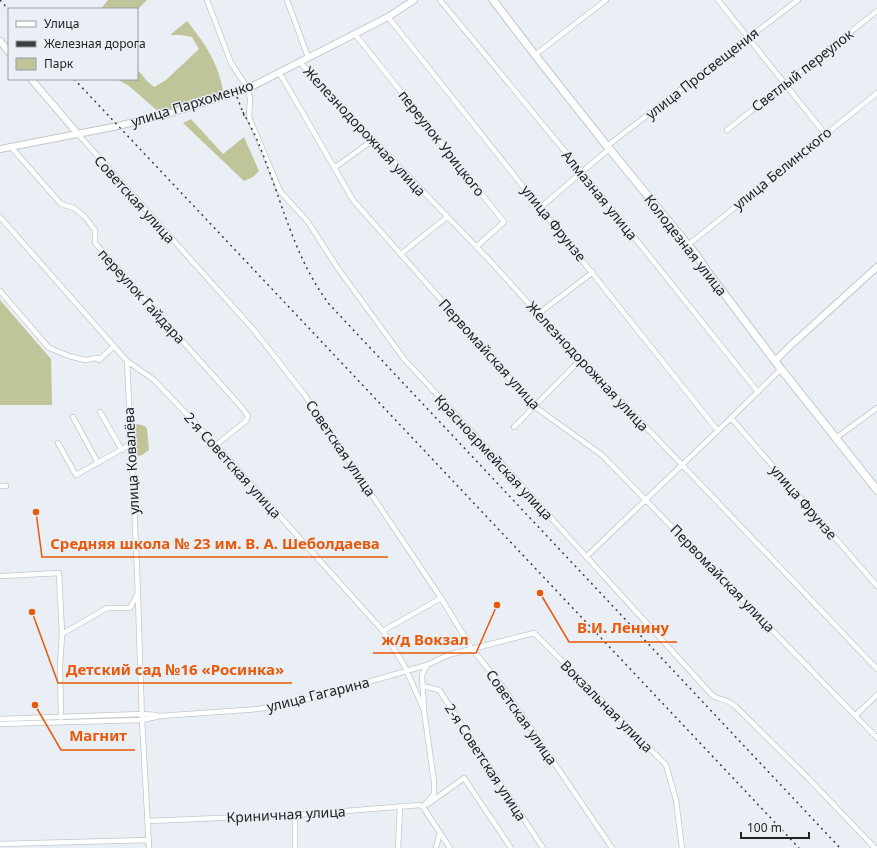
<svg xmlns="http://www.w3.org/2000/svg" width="877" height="848" font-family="'Noto Sans',sans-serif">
	<rect width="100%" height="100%" fill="#e9eff4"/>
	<!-- green -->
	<path fill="#bfc598" d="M108 0H147L137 10 101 9Z
		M187 21C205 44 218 62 223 91L218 97 160 113 129 86 117 79H137V69L147 81 154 87 166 80 199 49 192 37 181 35H170Z
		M191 119 223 154 244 137 259 171 253 177 244 181 183 123Z
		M0 300 51 359 52 405H0Z
		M137 424 145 426 147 429 149 450 142 455 139 456 133 452 132 428Z"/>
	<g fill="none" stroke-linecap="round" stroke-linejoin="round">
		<defs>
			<path id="minor" d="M207 0 231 63 243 81 249 93 250 99 249 117 280 191 308 222 337 267 404 359 513 476 712 695C720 701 726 698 735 706L808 778 875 848
				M287 0 308 57
				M440 0 582 172 758 392
				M718 0 825 134
				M388 17 718 431
				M355 34 504 222 476 247
				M535 55 606 0
				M300 62 311 75 493 264 538 314 877 669
				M279 72 353 200 488 353 531 404 602 455 877 738
				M727 130 877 11
				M78 134 253 329 304 394 441 598 472 649 502 686 612 848
				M607 146 798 0
				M11 147 61 204 74 208 85 217 95 230V243L243 409 248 416 246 421 216 445
				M334 168 373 140
				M541 207 609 149
				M0 217 127 361 137 568 142 720 149 848
				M688 245 877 93
				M401 254 447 217
				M0 291 49 348 69 356 85 360 97 358 99 360 114 346
				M538 314 593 272
				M127 361 154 380 216 445 383 631 404 665 424 710
				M100 412 122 450
				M73 417 98 463
				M731 418 877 586
				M514 427 581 359
				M836 438 877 408
				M58 443 76 475 131 444
				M0 486H6
				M586 557 731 418 781 369
				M2 576 59 573 62 634 60 666 61 718
				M383 631 441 598
				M62 634 107 608H130L138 593
				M423 686 439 690 543 848
				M856 715 877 695
				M0 719 142 714 156 715
				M0 724 142 720 160 716 258 709 291 703 316 697 427 665 448 655 534 633 666 765 676 800 682 848
				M428 804 464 778 511 848
				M423 807 434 794V782L424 710 422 675 427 665
				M423 807 450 848
				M295 815V848
				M148 821 295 815 420 805 423 807
				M0 844 149 840
				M398 848 400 807
				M436 848 440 832"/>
			<path id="tertiary" d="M0 41 9 52
				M31 79 78 134
				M0 149 118 126 171 113 247 89 388 17 414 0
				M775 361 790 346 877 267"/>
			<path id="secondary" d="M493 0 535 55 607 146 697 256 707 271 781 369 877 490"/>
		</defs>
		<!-- minor casing -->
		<use href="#minor" stroke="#c2c7cc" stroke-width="6"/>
		<!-- tertiary casing -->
		<use href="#tertiary" stroke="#c2c7cc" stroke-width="8"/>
		<!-- secondary casing -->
		<use href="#secondary" stroke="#c2c7cc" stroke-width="9"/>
		<!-- minor -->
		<use href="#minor" stroke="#fff" stroke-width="4.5"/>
		<!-- tertiary -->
		<use href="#tertiary" stroke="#fff" stroke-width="6"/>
		<!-- secondary -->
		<use href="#secondary" stroke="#fff" stroke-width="7"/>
		<!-- rail -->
		<path stroke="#3b3d40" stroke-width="1.5" stroke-dasharray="2 4" stroke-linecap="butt" d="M0 0 9 10
			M74 79 799 848
			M237 97 245 118
			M243 112C248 122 254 132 258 142 281 197 293 256 329 304L840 848"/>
	</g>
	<g text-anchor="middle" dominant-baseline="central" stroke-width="3" stroke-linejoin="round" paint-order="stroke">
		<!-- street labels -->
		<g font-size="14" fill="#212325" stroke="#e9eff4">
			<text transform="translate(802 70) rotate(-38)">Светлый переулок</text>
			<text transform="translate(702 73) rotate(-38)">улица Просвещения</text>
			<text transform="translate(192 103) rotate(-17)">улица Пархоменко</text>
			<text transform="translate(365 131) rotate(47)">Железнодорожная улица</text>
			<text transform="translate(442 143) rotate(52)">переулок Урицкого</text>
			<text transform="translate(782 168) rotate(-39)">улица Белинского</text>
			<text transform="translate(600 195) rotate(51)">Алмазная улица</text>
			<text transform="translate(135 199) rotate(48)">Советская улица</text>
			<text transform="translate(554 223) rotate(51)">улица Фрунзе</text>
			<text transform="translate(686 245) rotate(52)">Колодезная улица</text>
			<text transform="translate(142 296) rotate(48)">переулок Гайдара</text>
			<text transform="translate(490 354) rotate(48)">Первомайская улица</text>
			<text transform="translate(588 366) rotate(47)">Железнодорожная улица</text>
			<text transform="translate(341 448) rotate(56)">Советская улица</text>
			<text transform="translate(494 457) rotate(47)">Красноармейская улица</text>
			<text transform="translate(131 461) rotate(-93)">улица Ковалёва</text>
			<text transform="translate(233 465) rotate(48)">2-я Советская улица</text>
			<text transform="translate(804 502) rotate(49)">улица Фрунзе</text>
			<text transform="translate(723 578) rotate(46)">Первомайская улица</text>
			<text transform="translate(318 694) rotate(-14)">улица Гагарина</text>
			<text transform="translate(607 706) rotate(45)">Вокзальная улица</text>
			<text transform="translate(522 717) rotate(55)">Советская улица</text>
			<text transform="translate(486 762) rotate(57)">2-я Советская улица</text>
			<text transform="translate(286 814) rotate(-3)">Криничная улица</text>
		</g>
	</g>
	<!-- callouts -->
	<path fill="none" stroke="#e8590c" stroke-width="1.5" d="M36 512L42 557H388M540 593L569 642H677M497 605L476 653H373M32 612L58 683H292M35 705L61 750H135"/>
	<g fill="#e8590c" stroke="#e9eff4" stroke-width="1.5">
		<circle cx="36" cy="512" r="4"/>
		<circle cx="540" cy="593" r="4"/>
		<circle cx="497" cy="605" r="4"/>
		<circle cx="32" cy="612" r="4"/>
		<circle cx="35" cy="705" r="4"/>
	</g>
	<g font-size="15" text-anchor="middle" font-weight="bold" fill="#e8590c" stroke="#e9eff4" stroke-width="3" stroke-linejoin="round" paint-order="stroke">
		<text x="215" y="549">Средняя школа № 23 им. В. А. Шеболдаева</text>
		<text x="623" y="633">В.И. Ленину</text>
		<text x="425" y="645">ж/д Вокзал</text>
		<text x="175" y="675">Детский сад №16 «Росинка»</text>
		<text x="98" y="741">Магнит</text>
	</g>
	<!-- legend -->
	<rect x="8" y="8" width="130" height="72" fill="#e9eff4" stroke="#999da1"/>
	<rect x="16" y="21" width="20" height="6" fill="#ffffff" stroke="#999da1"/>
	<text x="44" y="28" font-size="12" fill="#212325">Улица</text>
	<rect x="16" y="41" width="20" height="6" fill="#3b3d40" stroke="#999da1"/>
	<text x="44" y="48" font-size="12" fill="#212325">Железная дорога</text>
	<rect x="16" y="58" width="20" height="12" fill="#bfc598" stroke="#999da1"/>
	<text x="44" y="68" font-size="12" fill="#212325">Парк</text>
	<!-- scale -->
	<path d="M741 832v6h68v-6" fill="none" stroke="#212325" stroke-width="2"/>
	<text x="747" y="832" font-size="12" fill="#212325" stroke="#e9eff4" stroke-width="3" paint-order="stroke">100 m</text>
</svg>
